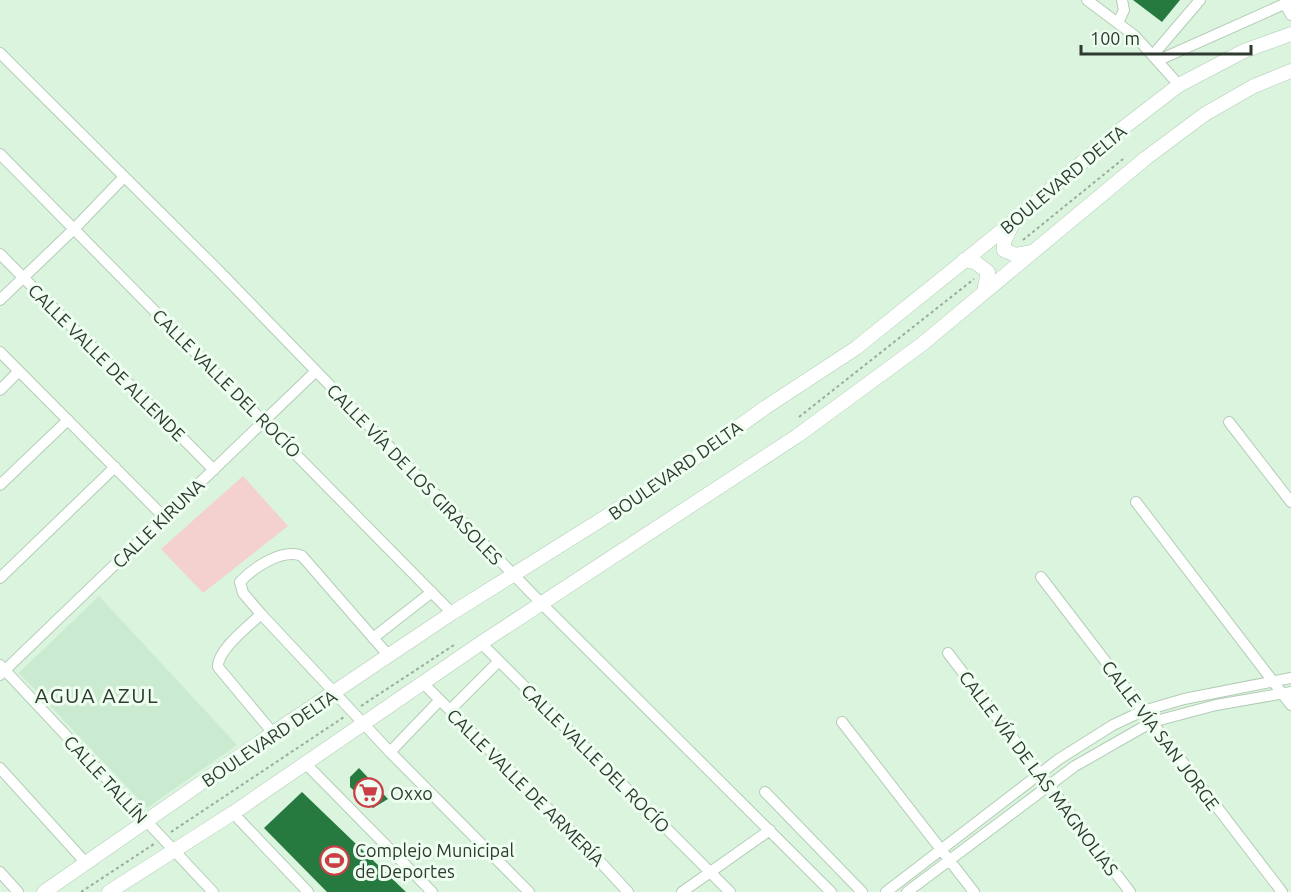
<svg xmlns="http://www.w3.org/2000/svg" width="1291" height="892" font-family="Ubuntu,sans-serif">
	<rect width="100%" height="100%" fill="#daf4de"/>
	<!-- built -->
	<path fill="#caebcf" d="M99 596 237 745 147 808 19 673Z"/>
	<!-- green -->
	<path fill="#f4d0ce" d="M243 476 288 526 203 593 161 549Z"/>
	<!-- building -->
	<path fill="#267a40" d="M1133 0H1180L1162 22Z
		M359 768 388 799 373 808 350 787V777Z
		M302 792 406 892H327L264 828Z"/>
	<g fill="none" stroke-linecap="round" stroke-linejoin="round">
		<defs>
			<path id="minor" d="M1087 0 1135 36 1179 85
				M1285 4 1291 15
				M1118 23 1124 10 1122 0
				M0 53 219 271 542 604 831 892
				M1153 55 1200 0
				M1159 60 1291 1
				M0 154 452 613
				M0 254 214 470
				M0 300 74 229 123 178
				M0 352 164 517
				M0 390 19 371
				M1229 422 1291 502
				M0 485 68 420
				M1136 502 1291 705
				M1041 577 1282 892
				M0 578 115 467
				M261 614C249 626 217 650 218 667L273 733
				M373 638 432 592
				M481 643 730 892
				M948 653 1130 892
				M389 656 302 556C282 548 253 568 240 582L243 593 261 614 390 752 529 892
				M0 665 213 892
				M0 675 315 372
				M423 683 591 852 628 892
				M450 710 499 661
				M842 722 974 892
				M390 752 440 700
				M305 763 432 892
				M0 768 86 863
				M765 792 862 892
				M233 813 308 892
				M0 872 18 892
				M682 892 770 830
				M886 892 1059 759 1113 725 1143 711 1184 699 1291 678
				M907 892 1075 766 1152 722 1216 705 1291 692"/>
			<path id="major" d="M1012 225 1004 241V250L1016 255 1031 252
				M964 260 975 262 988 272 984 292
				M44 892 273 733 452 613 666 479 766 407 856 348 1015 220 1114 135 1179 85 1244 51 1291 34
				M109 892 233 813 481 643 797 436 921 345 1146 158 1205 114 1254 86 1291 71"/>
		</defs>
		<!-- minor casing -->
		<use href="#minor" stroke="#b3cdb7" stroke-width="12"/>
		<!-- major casing -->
		<use href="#major" stroke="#b3cdb7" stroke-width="15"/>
		<!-- path -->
		<path stroke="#98ac9b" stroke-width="2" stroke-dasharray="3 3" stroke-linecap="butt" d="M1023 240 1123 159
			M799 417 974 279
			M361 706 454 645
			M171 832 344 717
			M81 892 154 844"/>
		<!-- minor -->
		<use href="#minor" stroke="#fff" stroke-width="10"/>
		<!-- major -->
		<use href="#major" stroke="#fff" stroke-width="14"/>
	</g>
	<!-- icons -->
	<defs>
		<symbol id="supermarket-ring" viewBox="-11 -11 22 22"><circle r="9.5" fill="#eefef1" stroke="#cc3d46" stroke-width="1.5"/><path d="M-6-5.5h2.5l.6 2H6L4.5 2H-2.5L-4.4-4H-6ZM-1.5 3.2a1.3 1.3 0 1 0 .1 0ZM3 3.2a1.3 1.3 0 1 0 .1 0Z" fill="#cc3d46"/></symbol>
		<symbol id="stadium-ring" viewBox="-11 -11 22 22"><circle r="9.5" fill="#eefef1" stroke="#cc3d46" stroke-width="1.5"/><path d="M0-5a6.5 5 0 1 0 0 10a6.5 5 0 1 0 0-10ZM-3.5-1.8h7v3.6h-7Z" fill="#cc3d46"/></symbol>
	</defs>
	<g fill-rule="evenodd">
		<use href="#supermarket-ring" x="352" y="776" width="33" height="33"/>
		<use href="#stadium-ring" x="318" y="844" width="33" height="33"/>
	</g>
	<g text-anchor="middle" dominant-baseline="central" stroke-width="6" stroke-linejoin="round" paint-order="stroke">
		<!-- street labels -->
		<g font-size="18" fill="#2e3930" stroke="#eefef1">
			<text transform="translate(1063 179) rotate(-40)">BOULEVARD DELTA</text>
			<text transform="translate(107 362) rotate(45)">CALLE VALLE DE ALLENDE</text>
			<text transform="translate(227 383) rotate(45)">CALLE VALLE DEL ROCÍO</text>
			<text transform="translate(675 470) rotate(-35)">BOULEVARD DELTA</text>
			<text transform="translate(415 474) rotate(46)">CALLE VÍA DE LOS GIRASOLES</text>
			<text transform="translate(158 523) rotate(-44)">CALLE KIRUNA</text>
			<text transform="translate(1161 735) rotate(53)">CALLE VÍA SAN JORGE</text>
			<text transform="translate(269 738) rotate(-34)">BOULEVARD DELTA</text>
			<text transform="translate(596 758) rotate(45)">CALLE VALLE DEL ROCÍO</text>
			<text transform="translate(1039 773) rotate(53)">CALLE VÍA DE LAS MAGNOLIAS</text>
			<text transform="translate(106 779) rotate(47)">CALLE TALLÍN</text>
			<text transform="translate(526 787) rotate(45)">CALLE VALLE DE ARMERÍA</text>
		</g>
		<!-- poi labels -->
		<g font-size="18" fill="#2e3930" stroke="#eefef1" text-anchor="start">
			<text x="390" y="793">Oxxo</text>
			<text x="355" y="850">Complejo Municipal<tspan x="355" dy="21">de Deportes</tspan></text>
		</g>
		<!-- quarter labels -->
		<g font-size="21" letter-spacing="1.5" fill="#2e3930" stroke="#eefef1">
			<text x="97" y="695">AGUA AZUL</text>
		</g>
	</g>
	<!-- scale -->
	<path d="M1081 45v9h170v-9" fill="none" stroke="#2e3930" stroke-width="3"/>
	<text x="1090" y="45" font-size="18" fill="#2e3930" stroke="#eefef1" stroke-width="4.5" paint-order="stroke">100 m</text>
</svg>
